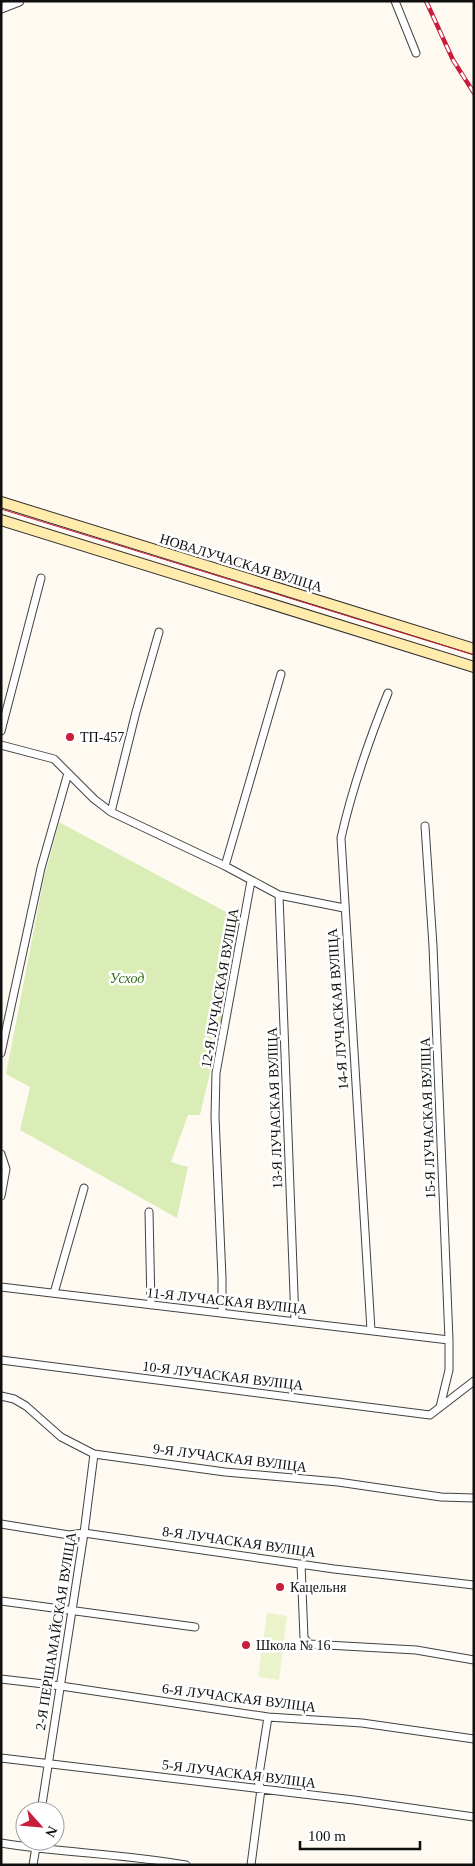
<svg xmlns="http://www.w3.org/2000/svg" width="475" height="1866" font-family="'Times New Roman',serif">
	<rect width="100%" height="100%" fill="#fffaf1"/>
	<!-- green -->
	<path fill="#daedb7" d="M59 822 241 920 219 1035 200 1115H188L171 1162 188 1167 177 1218 20 1130 30 1087 6 1074 44 878Z"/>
	<!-- pitch -->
	<path fill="#eaf3c9" d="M267 1613 287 1616 279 1680 258 1677Z"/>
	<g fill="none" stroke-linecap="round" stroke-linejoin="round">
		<defs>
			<path id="minor" d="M395 1 416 53
				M1 731 41 578
				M1 745 54 759 94 799 111 812 225 866 279 895 344 908
				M111 812 136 712 159 632
				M425 826 433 946 449 1340V1370L440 1407
				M225 866 281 674
				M279 895 295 1321
				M1 1053 41 868 68 773
				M1 1154 6 1169 1 1196
				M149 1212 151 1305
				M1 1287 449 1340
				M54 1293 84 1188
				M222 1313V1278L215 1117 216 1073 251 881
				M371 1330 341 838C352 789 369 740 388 693
				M1 1360 430 1415 474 1381
				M1 1396 14 1399 26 1406 61 1437 94 1454 225 1472 338 1482 441 1497 474 1498
				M1 1524 69 1535 84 1533 334 1569 474 1585
				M301 1564 304 1638 309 1644 416 1650 474 1660
				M1 1601 195 1627
				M1 1679 61 1686 268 1717 362 1723 474 1739
				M1 1758 354 1800 474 1817
				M41 1811 84 1533 94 1454
				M1 1843C63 1853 125 1854 186 1865
				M33 1865 37 1841
				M251 1865 261 1789 258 1781 268 1717"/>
			<path id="tertiary" d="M1 8 19 1"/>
			<path id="secondary" d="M1 502 474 649
				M1 520 474 667"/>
		</defs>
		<!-- minor casing -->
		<use href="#minor" stroke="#424242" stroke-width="9"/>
		<!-- tertiary casing -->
		<use href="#tertiary" stroke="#424242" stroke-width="11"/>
		<!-- secondary casing -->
		<use href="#secondary" stroke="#313131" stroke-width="12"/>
		<!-- minor -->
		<use href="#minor" stroke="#fff" stroke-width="7"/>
		<!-- tertiary -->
		<use href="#tertiary" stroke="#fff" stroke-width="9"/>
		<!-- secondary -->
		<use href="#secondary" stroke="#ffebac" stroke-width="10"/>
		<!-- tram -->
		<path stroke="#c91d3c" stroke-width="1" d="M1 509 474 655"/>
		<defs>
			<path id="rail" d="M426 1 453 60 474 93"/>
		</defs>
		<!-- rail casing -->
		<use href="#rail" stroke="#c91d3c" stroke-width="4.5"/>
		<!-- rail -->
		<use href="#rail" stroke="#fff" stroke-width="2.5" stroke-dasharray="8" stroke-linecap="butt"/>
	</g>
	<!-- markers -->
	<g fill="#c91d3c" stroke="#fff" stroke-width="2">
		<circle cx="70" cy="737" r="5"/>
		<circle cx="280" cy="1587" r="5"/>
		<circle cx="246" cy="1645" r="5"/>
	</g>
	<g text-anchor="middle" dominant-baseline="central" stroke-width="5" stroke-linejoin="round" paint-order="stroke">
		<!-- street labels -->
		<g font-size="14" fill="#0f0f0f" stroke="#fff">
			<text transform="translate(241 563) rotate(17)">НОВАЛУЧАСКАЯ ВУЛІЦА</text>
			<text transform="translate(220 988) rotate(-80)">12-Я ЛУЧАСКАЯ ВУЛІЦА</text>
			<text transform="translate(338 1009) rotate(-94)">14-Я ЛУЧАСКАЯ ВУЛІЦА</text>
			<text transform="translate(275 1108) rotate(-92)">13-Я ЛУЧАСКАЯ ВУЛІЦА</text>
			<text transform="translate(428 1118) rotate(-92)">15-Я ЛУЧАСКАЯ ВУЛІЦА</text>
			<text transform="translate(227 1301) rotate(6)">11-Я ЛУЧАСКАЯ ВУЛІЦА</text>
			<text transform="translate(223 1376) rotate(7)">10-Я ЛУЧАСКАЯ ВУЛІЦА</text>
			<text transform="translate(230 1458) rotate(7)">9-Я ЛУЧАСКАЯ ВУЛІЦА</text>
			<text transform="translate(239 1542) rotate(8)">8-Я ЛУЧАСКАЯ ВУЛІЦА</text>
			<text transform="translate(56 1631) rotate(-81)">2-Я ПЕРШАМАЙСКАЯ ВУЛІЦА</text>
			<text transform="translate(239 1698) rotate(7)">6-Я ЛУЧАСКАЯ ВУЛІЦА</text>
			<text transform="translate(239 1774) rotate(7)">5-Я ЛУЧАСКАЯ ВУЛІЦА</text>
		</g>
		<!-- poi labels -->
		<g font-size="14" fill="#0f0f0f" stroke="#fff" text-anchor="start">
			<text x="80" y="737">ТП-457</text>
			<text x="290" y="1587">Кацельня</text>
			<text x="256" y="1645">Школа № 16</text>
		</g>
		<!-- park labels -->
		<g font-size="14" font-style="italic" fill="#366c1a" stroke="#fff">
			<text x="127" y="978">Усход</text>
		</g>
	</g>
	<!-- border -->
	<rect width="475" height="1866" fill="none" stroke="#0f0f0f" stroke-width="5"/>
	<!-- north arrow -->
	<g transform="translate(40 1826) rotate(117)"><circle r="24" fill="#ffffff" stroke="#9f9f9f"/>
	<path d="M0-4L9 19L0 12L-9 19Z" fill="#c91d3c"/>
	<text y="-8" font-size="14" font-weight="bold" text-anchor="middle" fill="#0f0f0f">N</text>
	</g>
	<!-- scale -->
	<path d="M300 1841v8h120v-8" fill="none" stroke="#0f0f0f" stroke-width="2.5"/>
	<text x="308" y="1841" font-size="15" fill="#0f0f0f" stroke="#ffffff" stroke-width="4" paint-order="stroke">100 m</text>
</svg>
